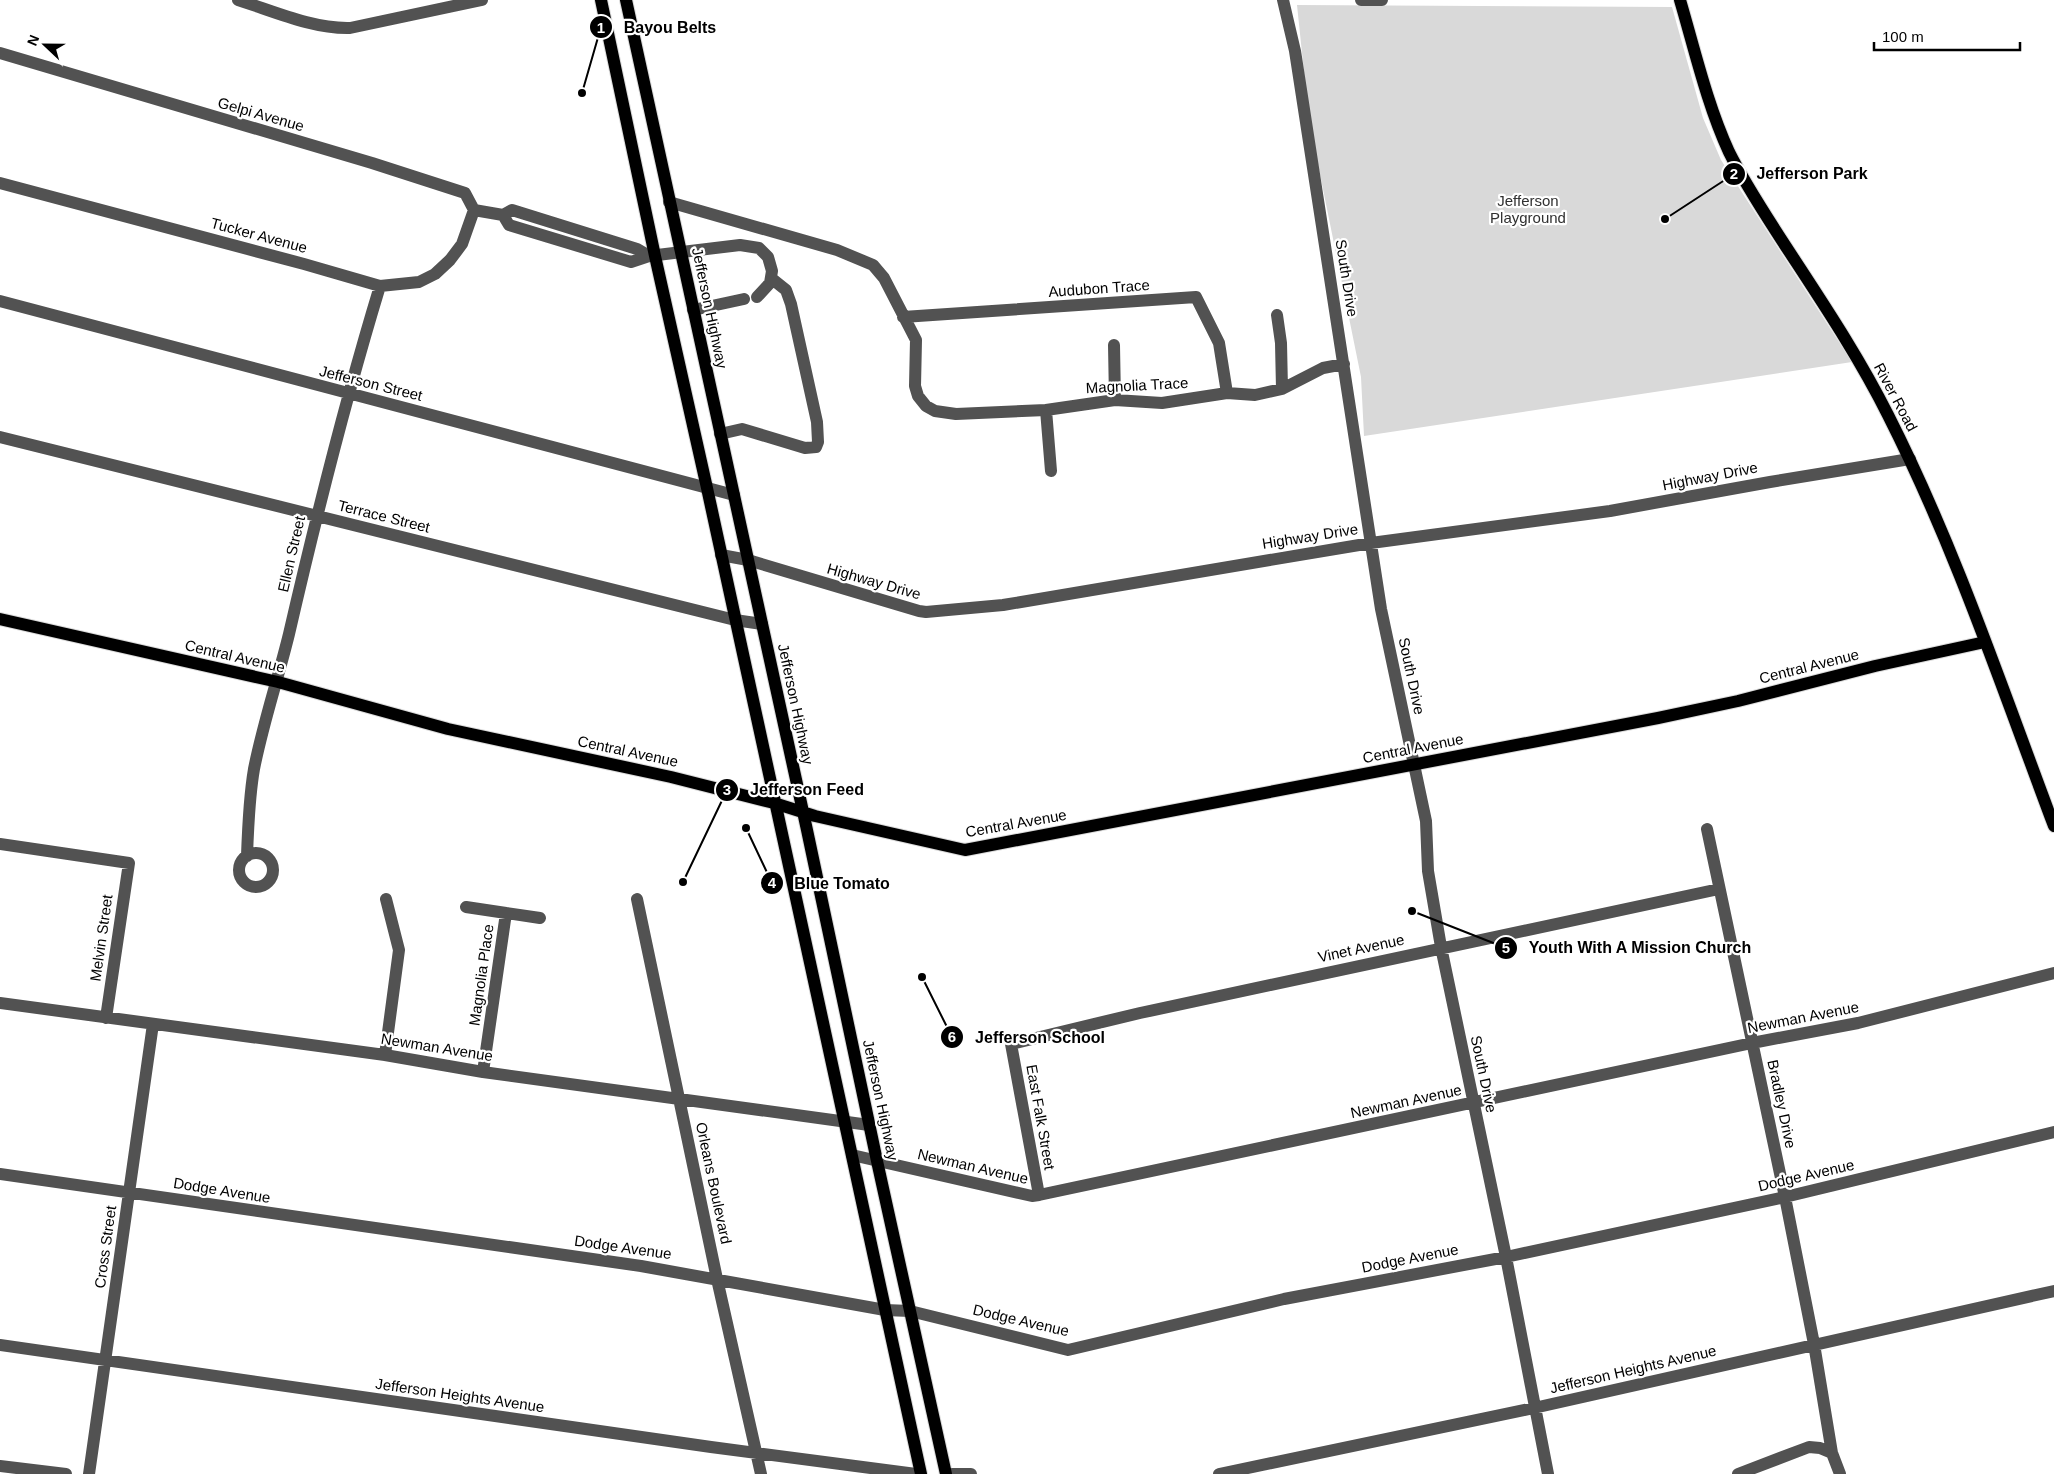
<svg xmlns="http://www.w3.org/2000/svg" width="2054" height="1474" font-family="Helvetica,sans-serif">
	<rect width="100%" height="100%" fill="#fff"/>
	<!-- green -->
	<path fill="#d9d9d9" d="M1297 5 1672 7 1703 118 1721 160 1852 362 1364 436 1361 377 1309 120Z"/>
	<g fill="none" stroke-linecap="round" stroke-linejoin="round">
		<defs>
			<path id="major" d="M601 0 655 256 707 488 921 1474
				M626 0 807 830 877 1161 946 1474
				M1680 0C1695 51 1707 104 1729 152 1744 182 1763 211 1781 239 1818 296 1857 353 1888 415 1955 547 2002 688 2054 826
				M0 619 278 682 448 729 671 777 774 803 815 816 965 850 1658 718 1738 701 1875 666 1985 642"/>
		</defs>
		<!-- major casing -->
		<use href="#major" stroke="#dbdbdb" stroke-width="14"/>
		<!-- minor -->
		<path stroke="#525252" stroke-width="12" d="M238 0C273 11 313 29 350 28L482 0
			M1283 0 1295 51 1381 609 1426 821 1428 871 1441 947 1506 1257 1548 1474
			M1361 0H1382
			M0 53 372 163 465 193 474 210 503 215
			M0 183 304 264 380 286 419 282 435 274 450 260 462 244 474 210
			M669 202 837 250 873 265 884 278 916 340 915 386 918 396 926 406 935 411 956 414 1046 410
			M649 256 637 249 512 210 503 215 509 225 631 262 649 256 740 245 759 248 768 257 772 271 770 283 757 297
			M0 301C244 367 490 429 734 495
			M693 310 744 299
			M1277 315 1281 343 1282 389
			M903 317 1196 297 1219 343 1227 393
			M1114 345 1115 400
			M720 434 742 429 805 448 816 447 818 442 817 422 791 304 786 290 771 278
			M0 437 735 620 762 624
			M1051 471 1046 410 1115 400 1162 403 1227 393 1255 395 1282 389 1323 368 1344 364
			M721 555 748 560 919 611 926 612 1003 605 1371 543 1610 511 1770 482 1910 459
			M1707 829 1785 1197 1814 1344 1832 1453 1840 1474
			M0 844 129 863 106 1018
			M239 870a17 17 0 1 1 34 0a17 17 0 1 1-34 0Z
			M247 856C248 827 249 798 254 769 263 723 278 679 289 634 316 517 345 401 380 286
			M637 899 717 1279 761 1474
			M466 907 506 913 483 1072
			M506 913 540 918
			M0 1003 385 1055 483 1072 869 1125
			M385 1055 399 950 386 899
			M852 1155 1032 1196 1039 1195 1752 1043 1858 1023 2054 973
			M0 1174 641 1266 885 1310 910 1311 1068 1350 1284 1299 1506 1257 1785 1197 2054 1132
			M1039 1195 1011 1044 1140 1013 1719 889
			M0 1345 711 1447 916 1474
			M0 1466 66 1474
			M89 1474 153 1024
			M952 1474H971
			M1219 1474 1534 1408 2054 1291
			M1738 1474 1809 1447 1820 1448 1832 1453"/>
		<!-- major -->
		<use href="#major" stroke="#000" stroke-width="12"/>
	</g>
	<g text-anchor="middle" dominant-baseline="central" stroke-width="4.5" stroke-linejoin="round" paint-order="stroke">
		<!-- street labels -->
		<g font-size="15" fill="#000" stroke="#fff">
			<text transform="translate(261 114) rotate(16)">Gelpi Avenue</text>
			<text transform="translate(259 235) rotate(15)">Tucker Avenue</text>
			<text transform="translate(1347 278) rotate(81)">South Drive</text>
			<text transform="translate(1099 288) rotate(-4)">Audubon Trace</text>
			<text transform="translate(710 308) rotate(78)">Jefferson Highway</text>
			<text transform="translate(371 383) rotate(14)">Jefferson Street</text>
			<text transform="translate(1137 385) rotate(-3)">Magnolia Trace</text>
			<text transform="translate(1896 397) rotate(62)">River Road</text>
			<text transform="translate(1710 476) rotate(-11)">Highway Drive</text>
			<text transform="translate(384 516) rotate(14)">Terrace Street</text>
			<text transform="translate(1310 536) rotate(-9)">Highway Drive</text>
			<text transform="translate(291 554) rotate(-77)">Ellen Street</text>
			<text transform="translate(874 581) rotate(16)">Highway Drive</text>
			<text transform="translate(235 656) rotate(13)">Central Avenue</text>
			<text transform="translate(1809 666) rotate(-14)">Central Avenue</text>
			<text transform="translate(1412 676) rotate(78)">South Drive</text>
			<text transform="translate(796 704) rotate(78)">Jefferson Highway</text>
			<text transform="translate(1413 748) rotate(-11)">Central Avenue</text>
			<text transform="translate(628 751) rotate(12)">Central Avenue</text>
			<text transform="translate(1016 823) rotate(-10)">Central Avenue</text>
			<text transform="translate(101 938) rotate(-82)">Melvin Street</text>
			<text transform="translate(1361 948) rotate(-12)">Vinet Avenue</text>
			<text transform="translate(481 975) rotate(-82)">Magnolia Place</text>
			<text transform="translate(1803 1017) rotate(-11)">Newman Avenue</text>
			<text transform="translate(437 1047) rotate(9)">Newman Avenue</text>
			<text transform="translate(1484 1074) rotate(78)">South Drive</text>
			<text transform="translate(881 1100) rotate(78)">Jefferson Highway</text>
			<text transform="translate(1406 1101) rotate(-12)">Newman Avenue</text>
			<text transform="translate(1782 1104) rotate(78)">Bradley Drive</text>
			<text transform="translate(1041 1117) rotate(80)">East Falk Street</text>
			<text transform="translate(973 1166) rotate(13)">Newman Avenue</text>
			<text transform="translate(1806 1175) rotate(-13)">Dodge Avenue</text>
			<text transform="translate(714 1183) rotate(78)">Orleans Boulevard</text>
			<text transform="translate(222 1190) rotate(9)">Dodge Avenue</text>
			<text transform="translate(105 1247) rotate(-82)">Cross Street</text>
			<text transform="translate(623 1247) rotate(8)">Dodge Avenue</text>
			<text transform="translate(1410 1258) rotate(-11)">Dodge Avenue</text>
			<text transform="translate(1021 1320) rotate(13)">Dodge Avenue</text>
			<text transform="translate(1633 1369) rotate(-13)">Jefferson Heights Avenue</text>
			<text transform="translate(460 1395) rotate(8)">Jefferson Heights Avenue</text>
		</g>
		<!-- park labels -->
		<g font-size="15" fill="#303030" stroke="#fff">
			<text x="1528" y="200">Jefferson<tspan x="1528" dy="17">Playground</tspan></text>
		</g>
	</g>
	<!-- callouts -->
	<path fill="none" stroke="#000" stroke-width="2" d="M582 93L601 27M1665 219L1734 174M683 882L727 790M746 828L772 883M1412 911L1506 948M922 977L952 1037"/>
	<g fill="#000" stroke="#fff" stroke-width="2">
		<circle cx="582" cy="93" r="5"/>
		<circle cx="1665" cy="219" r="5"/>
		<circle cx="683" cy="882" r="5"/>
		<circle cx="746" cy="828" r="5"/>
		<circle cx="1412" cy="911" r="5"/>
		<circle cx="922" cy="977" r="5"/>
		<circle cx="601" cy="27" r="12"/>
		<circle cx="1734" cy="174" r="12"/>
		<circle cx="727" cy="790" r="12"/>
		<circle cx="772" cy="883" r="12"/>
		<circle cx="1506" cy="948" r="12"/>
		<circle cx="952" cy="1037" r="12"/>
	</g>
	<g font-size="15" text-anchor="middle" font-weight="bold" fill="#fff">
		<text x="601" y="33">1</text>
		<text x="1734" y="179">2</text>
		<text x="727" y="795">3</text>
		<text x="772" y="888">4</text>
		<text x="1506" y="953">5</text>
		<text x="952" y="1042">6</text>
	</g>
	<g font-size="16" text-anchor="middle" font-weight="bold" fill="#000" stroke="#fff" stroke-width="4.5" stroke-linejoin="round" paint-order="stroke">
		<text x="670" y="33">Bayou Belts</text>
		<text x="1812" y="179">Jefferson Park</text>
		<text x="807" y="795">Jefferson Feed</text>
		<text x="842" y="889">Blue Tomato</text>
		<text x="1640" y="953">Youth With A Mission Church</text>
		<text x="1040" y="1043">Jefferson School</text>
	</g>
	<!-- north arrow -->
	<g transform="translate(45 45) rotate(292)" stroke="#ffffff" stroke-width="4" paint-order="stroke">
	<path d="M0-4L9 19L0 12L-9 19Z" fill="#000000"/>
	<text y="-8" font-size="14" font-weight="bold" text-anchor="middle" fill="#000000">N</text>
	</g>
	<!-- scale -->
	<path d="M1874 42v8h146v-8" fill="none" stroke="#000000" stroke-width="2.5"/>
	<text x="1882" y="42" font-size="15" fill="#000000" stroke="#ffffff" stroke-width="4" paint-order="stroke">100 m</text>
</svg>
